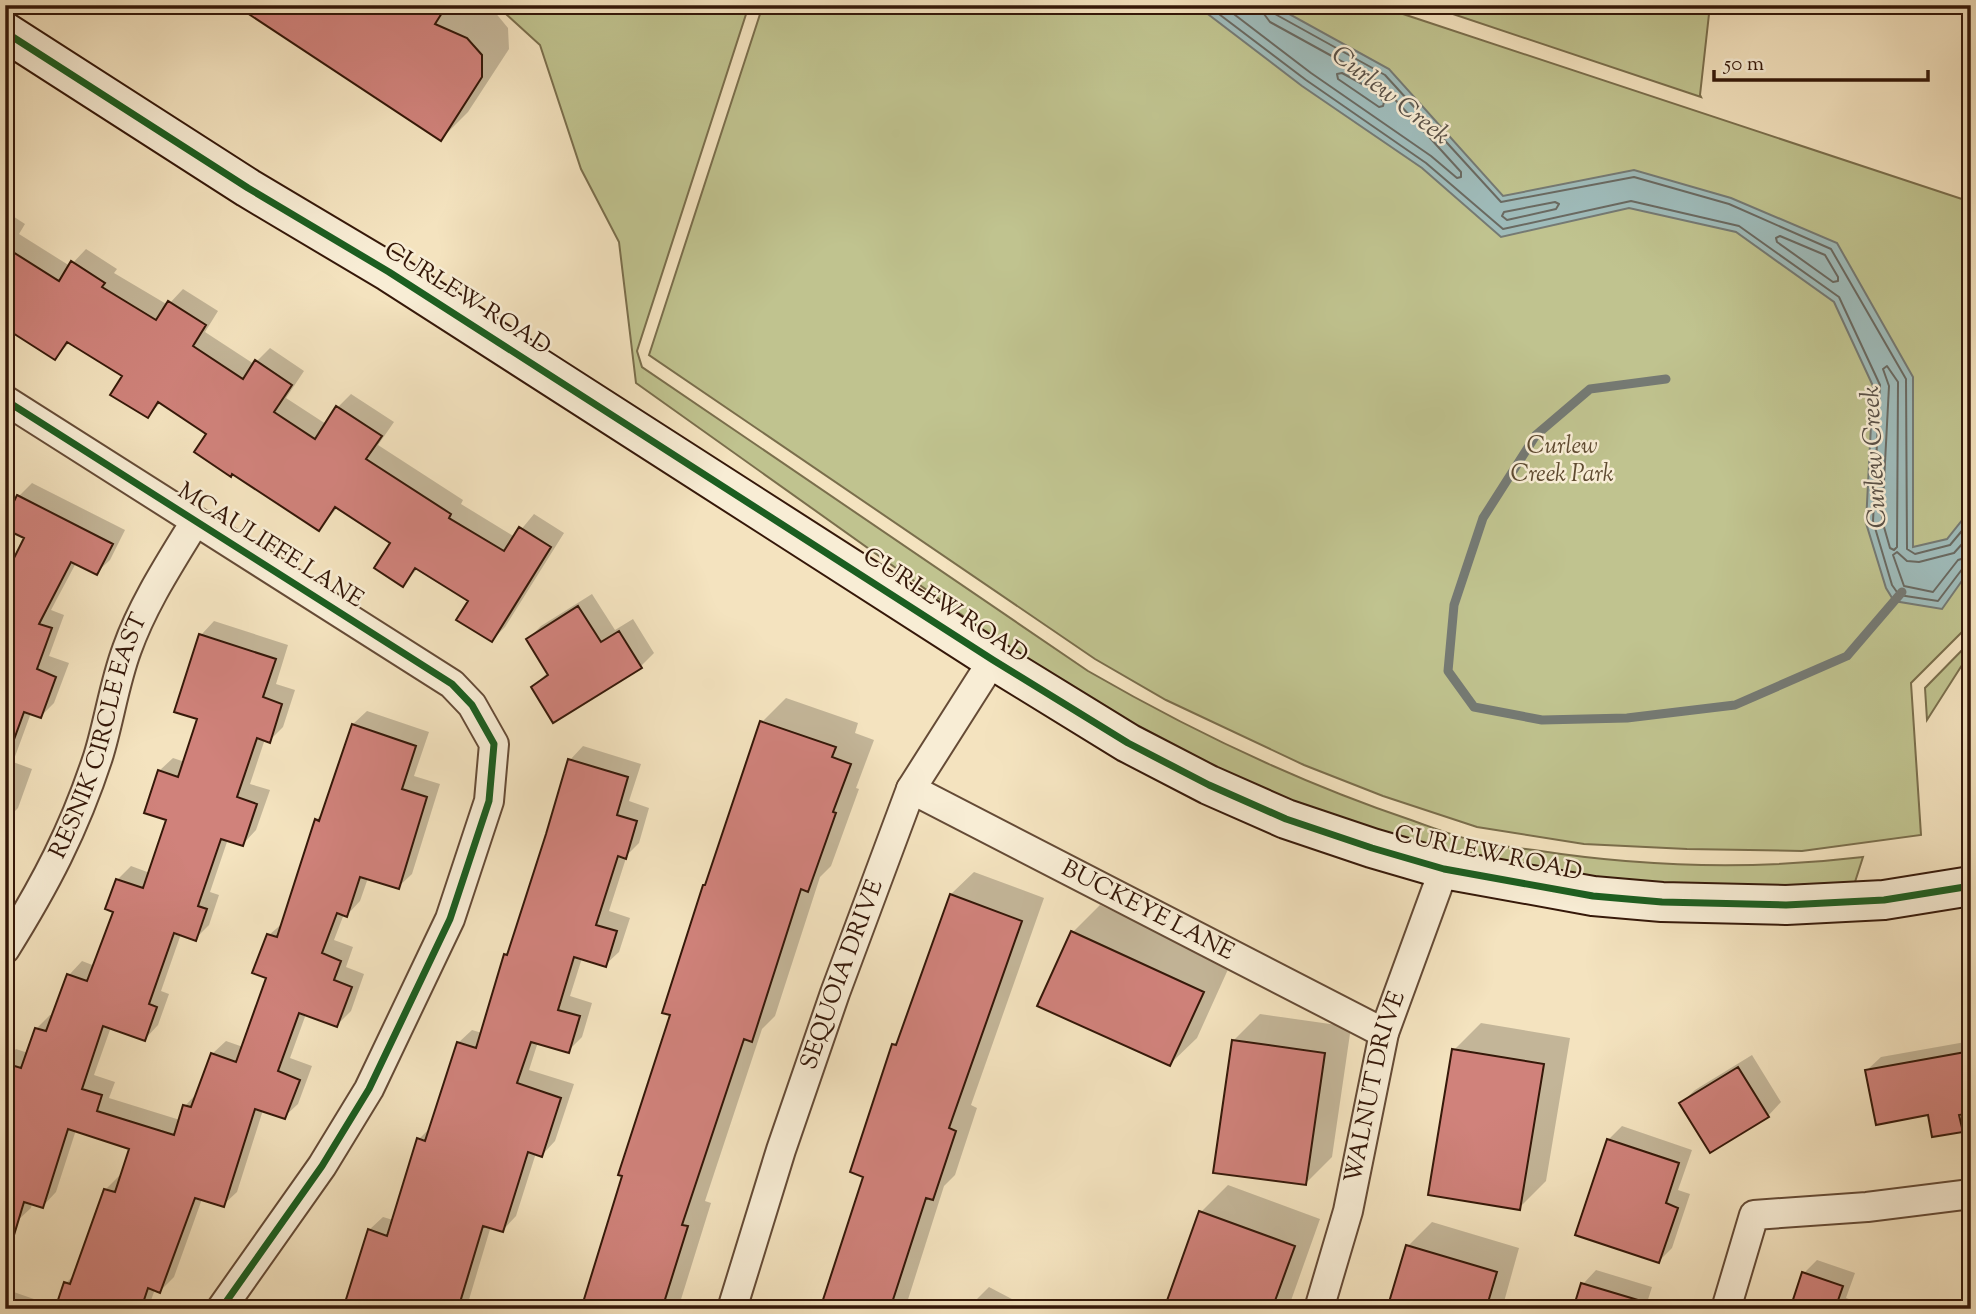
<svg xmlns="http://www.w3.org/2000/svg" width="1976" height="1314" font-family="'Sorts Mill Goudy',serif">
	<rect width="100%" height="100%" fill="#f4e3bf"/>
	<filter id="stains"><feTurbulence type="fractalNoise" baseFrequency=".00286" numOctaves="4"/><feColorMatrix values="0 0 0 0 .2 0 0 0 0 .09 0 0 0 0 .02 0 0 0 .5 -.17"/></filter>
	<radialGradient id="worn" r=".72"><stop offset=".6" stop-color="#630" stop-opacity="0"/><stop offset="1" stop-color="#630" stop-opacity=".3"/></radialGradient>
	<!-- green -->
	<path fill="#c0c38f" stroke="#7a6e4c" stroke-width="2" d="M496 5H749L637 351 642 367 1088 671C1190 730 1298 782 1411 820 1431 827 1451 835 1471 840 1491 846 1513 847 1534 850 1642 867 1755 870 1863 857L1854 885 1786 889 1664 886 1555 876 1449 854 1292 803 1216 770 1121 721 1035 667 636 383 619 242 581 169 540 45Z
		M763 5H1385L1400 13 1971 202V623L1911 683 1921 835 1802 851 1687 849 1584 844 1477 827 1383 796 1304 765 1166 700 1095 659 649 355Z
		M1426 5H1710L1700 95 1701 97Z
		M1971 641V651L1927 720 1925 688Z"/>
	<!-- water -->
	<path fill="#9fbcbb" stroke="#757a74" stroke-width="2" d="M1196 5H1273L1389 69 1503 196 1634 170 1731 198 1837 243 1913 377V547L1947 539 1971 509V568L1942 609 1894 601 1886 588 1866 523 1873 386 1834 302 1736 232 1629 208 1501 237 1422 168 1302 86Z"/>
	<!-- shadow -->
	<path fill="#0003" d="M238 5H480L494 11 508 28 509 49 468 112 441 139Z
		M5 211 25 224 19 234 70 266 86 249 117 269 114 273 168 305 183 289 218 311 205 332 254 364 270 348 304 371 286 398 326 424 338 407 351 394 394 422 378 445 463 500 461 504 515 537 534 514 564 533 505 627 492 640 471 601 418 568 403 585 392 543 338 507 319 529 208 433 161 402 148 416 124 376 70 342 55 358 5 326Z
		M32 483 125 530 110 560 96 573 76 563 51 610 64 615 49 656 69 663 54 703 41 716 31 713 13 762 32 769 18 808 5 821V586L27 538 19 496Z
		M592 594 615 630 633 619 654 653 641 666 533 687 548 672 528 639 541 626Z
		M214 621 288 645 276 684 295 690 283 727 269 741 265 739 250 784 270 790 256 830 243 844 228 839 210 892 219 895 209 925 195 939 181 934 161 991 169 994 158 1025 145 1039 111 1027 94 1075 115 1082 109 1098 180 1120 185 1106 198 1092 212 1054 226 1041 243 1047 269 977V935L284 922 316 820 323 813 353 724 367 711 429 732 414 776 440 784 412 874 398 887 368 878 360 901 347 915 344 914 334 940 353 947 346 967 364 974 351 1011 337 1025 306 1014 290 1058 312 1066 298 1104 284 1117 263 1110 237 1192 223 1205 202 1199 174 1277 160 1291 155 1289 148 1309H5V1289L57 1307 66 1283 76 1273 106 1189 119 1176 122 1177 131 1148 76 1130 56 1192 43 1206 32 1203 31 1208 17 1221 5 1218V1060L16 1049 28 1053 36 1029 50 1015 53 1016 69 975 82 961 95 966 115 911 107 908 118 879 131 866 150 873 168 819 159 771 173 758 185 762 200 718 201 635Z
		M786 698 858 723 855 733 874 740 856 788 859 789 831 866 820 877 775 1016 762 1029 705 1201 711 1203 678 1309H582L672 1014 707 883 762 722Z
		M583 746 641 764 629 801 649 808 639 843 627 855 609 911 630 918 619 952 605 965 582 958 570 996 592 1003 582 1037 568 1051 538 1042 529 1070 574 1084 555 1141 542 1155 536 1153 516 1216 503 1230 491 1226 468 1303 462 1309H430L369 1230 383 1217 393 1220 419 1139 431 1127 458 1043 472 1030 482 1033 570 760Z
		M974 872 1044 898 971 1105 977 1108 955 1175 944 1186 905 1309H822L865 1176 852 1171 894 1044 900 1039 951 894Z
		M1100 905 1230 965 1197 1038 1170 1064 1073 932Z
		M1260 1014 1351 1027 1332 1157 1305 1184 1233 1041Z
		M1481 1023 1570 1038 1546 1181 1519 1208 1454 1050Z
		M1971 1041V1121L1962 1130 1867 1070 1881 1057Z
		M1752 1055 1781 1102 1768 1116 1681 1103 1695 1090Z
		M1622 1126 1692 1150 1678 1190 1690 1194 1672 1248 1659 1261 1608 1140Z
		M1228 1185 1320 1219 1288 1309H1166L1201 1212Z
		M1432 1222 1519 1248 1502 1309H1389L1408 1246Z
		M1817 1260 1855 1273 1846 1298 1877 1309H1791L1804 1273Z
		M1596 1270 1652 1287 1645 1309 1583 1284Z
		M989 1287 1031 1309H967Z"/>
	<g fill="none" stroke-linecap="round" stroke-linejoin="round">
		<!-- shore -->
		<path stroke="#6a6a62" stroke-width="2" d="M1207 5 1306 80 1426 163 1503 229 1631 201 1739 226 1839 297 1880 385 1873 521 1892 585 1899 595 1938 601 1963 568 1971 565
			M1222 5 1311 73 1431 156 1457 178 1461 177V172L1379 82 1270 22 1264 14 1262 5
			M1271 5 1275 14 1385 75 1501 202 1634 177 1729 204 1831 249 1906 379 1907 549 1915 554 1950 545 1971 520
			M1342 73 1373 90 1384 102 1383 106 1379 107 1338 79 1337 74Z
			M1555 202 1559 204 1556 209 1507 220 1502 216 1504 212Z
			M1780 236 1825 255 1838 277V281L1833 282 1777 242 1776 238Z
			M1887 366 1898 382 1897 547 1894 550 1890 548 1882 520 1889 386 1883 369Z
			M1971 534 1954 553 1919 562 1907 561 1897 552 1893 555 1904 586 1933 592 1958 560 1971 556"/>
		<!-- stream -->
		<path stroke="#757a74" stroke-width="9" d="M1666 379 1590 389 1536 435 1483 518 1454 605 1448 671 1474 707 1542 720 1627 718 1735 705 1847 656 1902 592"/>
	</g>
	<!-- building -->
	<path fill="#d0827b" stroke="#351809" stroke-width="2" d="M235 5H447L435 24 467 38 482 55V77L441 141Z
		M5 247 59 281 71 261 105 283 102 287 156 320 168 301 206 325 193 346 243 379 255 360 292 385 274 412 315 439 336 406 382 436 366 459 451 514 449 518 504 551 519 527 551 547 492 642 456 620 468 601 415 568 403 587 374 568 390 543 335 507 319 531 232 474 231 477 194 452 206 434 158 402 148 418 110 395 122 376 67 342 55 360 5 328Z
		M17 495 113 544 97 575 71 562 39 624 52 628 37 669 56 677 41 718 24 712 8 756H5V576L24 538 5 529V520Z
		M578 606 601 642 619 631 642 668 553 723 531 687 548 675 526 639Z
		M199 634 276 659 263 697 282 704 270 743 257 738 237 797 257 804 243 846 221 839 198 906 207 909 196 941 174 933 149 1004 157 1007 145 1041 103 1026 82 1089 102 1095 97 1111 174 1135 183 1105 191 1107 211 1053 236 1062 266 978 252 973 267 934 277 937 315 819 319 821 352 724 416 746 402 789 427 797 399 889 360 877 347 917 337 913 322 953 341 961 334 980 352 987 337 1027 299 1013 278 1071 300 1080 285 1119 255 1109 224 1207 195 1198 160 1293 148 1288 141 1309H55L64 1282 70 1284 104 1189 115 1192 129 1149 68 1129 43 1208 24 1202 11 1245H5V1063L21 1068 35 1028 46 1031 67 974 87 981 113 912 105 909 116 879 143 888 166 820 144 813 158 770 178 777 197 719 174 712Z
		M760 721 836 747 832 757 851 764 833 812 836 813 808 892 801 889 752 1042 744 1039 682 1225 688 1226 662 1309H581L622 1176 618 1175 670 1015 662 1013 703 885H705Z
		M568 759 628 777 617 815 637 821 626 859 618 856 596 925 617 931 606 967 574 957 558 1010 580 1016 569 1053 531 1042 517 1083 561 1098 542 1157 528 1152 503 1232 483 1226 458 1309H343L368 1229 387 1236 417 1138 425 1141 457 1042 476 1048 504 954 507 955 546 834Z
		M950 894 1022 921 949 1128 956 1131 933 1200 926 1198 890 1309H820L863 1177 850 1172 892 1044 896 1045Z
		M1071 931 1204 992 1170 1066 1037 1006Z
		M1232 1040 1325 1053 1306 1185 1213 1173Z
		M1452 1049 1544 1064 1520 1210 1428 1195Z
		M1971 1051V1113L1959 1115 1963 1132 1932 1137 1928 1115 1876 1125 1865 1070Z
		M1738 1067 1769 1117 1710 1153 1679 1103Z
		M1607 1139 1679 1163 1666 1203 1678 1208 1659 1263 1575 1235Z
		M1199 1211 1295 1246 1272 1309H1164Z
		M1406 1245 1497 1272 1486 1309H1387Z
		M1802 1272 1843 1286 1835 1309H1790Z
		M1581 1283 1648 1303 1647 1309H1573Z"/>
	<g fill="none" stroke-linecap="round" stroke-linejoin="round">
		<defs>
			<g id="minor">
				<path d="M5 400 452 684 472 705 494 744 489 801 450 919 369 1089 322 1166 221 1309"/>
				<path id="s1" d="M911 789 1384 1033"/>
				<path id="s2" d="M5 949C45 885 74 830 98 757 109 722 114 684 127 649 143 604 170 563 195 522"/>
				<path id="s3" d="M732 1309 781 1150 835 993 911 789 993 660"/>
				<path id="s4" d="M1319 1309 1348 1211 1384 1033 1444 869"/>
				<path d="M1726 1309 1754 1215 1867 1207 1971 1194"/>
			</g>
			<path id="secondary" d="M5 32 248 188 389 272 993 660 1128 743 1209 785 1286 819 1372 848 1444 869 1593 896 1662 902 1786 905 1884 900 1971 886"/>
		</defs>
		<!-- minor casing -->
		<use href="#minor" stroke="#654b36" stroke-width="32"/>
		<!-- secondary casing -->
		<use href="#secondary" stroke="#351809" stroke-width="42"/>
		<!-- minor -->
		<use href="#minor" stroke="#f8edd5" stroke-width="28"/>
		<!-- secondary -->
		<use href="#secondary" stroke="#f8edd5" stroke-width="38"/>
		<defs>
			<path id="cycleway" d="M5 32 248 188 389 272 993 660 1128 743 1209 785 1286 819 1372 848 1444 869 1593 896 1662 902 1786 905 1884 900 1971 886
				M5 400 452 684 472 705 494 744 489 801 450 919 369 1089 322 1166 221 1309"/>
		</defs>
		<!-- cycleway casing -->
		<use href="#cycleway" stroke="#f8edd5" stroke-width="11"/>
		<!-- cycleway -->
		<use href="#cycleway" stroke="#1b5e20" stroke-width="7"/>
	</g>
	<g text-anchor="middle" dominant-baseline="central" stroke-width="5" stroke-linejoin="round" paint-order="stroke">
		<!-- street labels -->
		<g font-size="24" fill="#351809" stroke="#f8edd5">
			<text transform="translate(467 299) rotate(32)">CURLEW ROAD</text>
			<text transform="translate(270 546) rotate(32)">MCAULIFFE LANE</text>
			<text transform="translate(945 606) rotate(33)">CURLEW ROAD</text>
			<text stroke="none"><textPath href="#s2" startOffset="234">RESNIK CIRCLE EAST</textPath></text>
			<text transform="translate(1488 854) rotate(12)">CURLEW ROAD</text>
			<text stroke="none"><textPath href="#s1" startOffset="266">BUCKEYE LANE</textPath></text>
			<text stroke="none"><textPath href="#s3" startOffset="352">SEQUOIA DRIVE</textPath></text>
			<text stroke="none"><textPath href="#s4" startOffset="229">WALNUT DRIVE</textPath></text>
		</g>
		<!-- park labels -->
		<g font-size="24" font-style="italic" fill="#5f4b31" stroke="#f8edd5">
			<text x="1562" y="447">Curlew<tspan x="1562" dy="28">Creek Park</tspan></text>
		</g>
		<!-- water labels -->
		<g font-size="26" font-style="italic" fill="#5a5147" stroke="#f8edd5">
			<text transform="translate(1390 96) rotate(38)">Curlew Creek</text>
			<text transform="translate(1875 457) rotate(-93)">Curlew Creek</text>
		</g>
	</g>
	<!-- margin -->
	<rect width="1976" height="1314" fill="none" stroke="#f4e3bf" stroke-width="28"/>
	<rect x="7" y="7" width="1962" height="1300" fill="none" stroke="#351809" stroke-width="3.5"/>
	<rect x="14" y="14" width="1948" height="1286" fill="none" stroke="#351809" stroke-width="2"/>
	<!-- scale -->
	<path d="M1714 70v10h214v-10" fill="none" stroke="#351809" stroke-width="3.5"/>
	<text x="1724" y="70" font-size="21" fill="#351809" stroke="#f8edd5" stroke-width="5" paint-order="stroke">50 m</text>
	<rect width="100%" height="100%" filter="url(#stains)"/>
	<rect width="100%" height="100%" fill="url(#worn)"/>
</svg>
